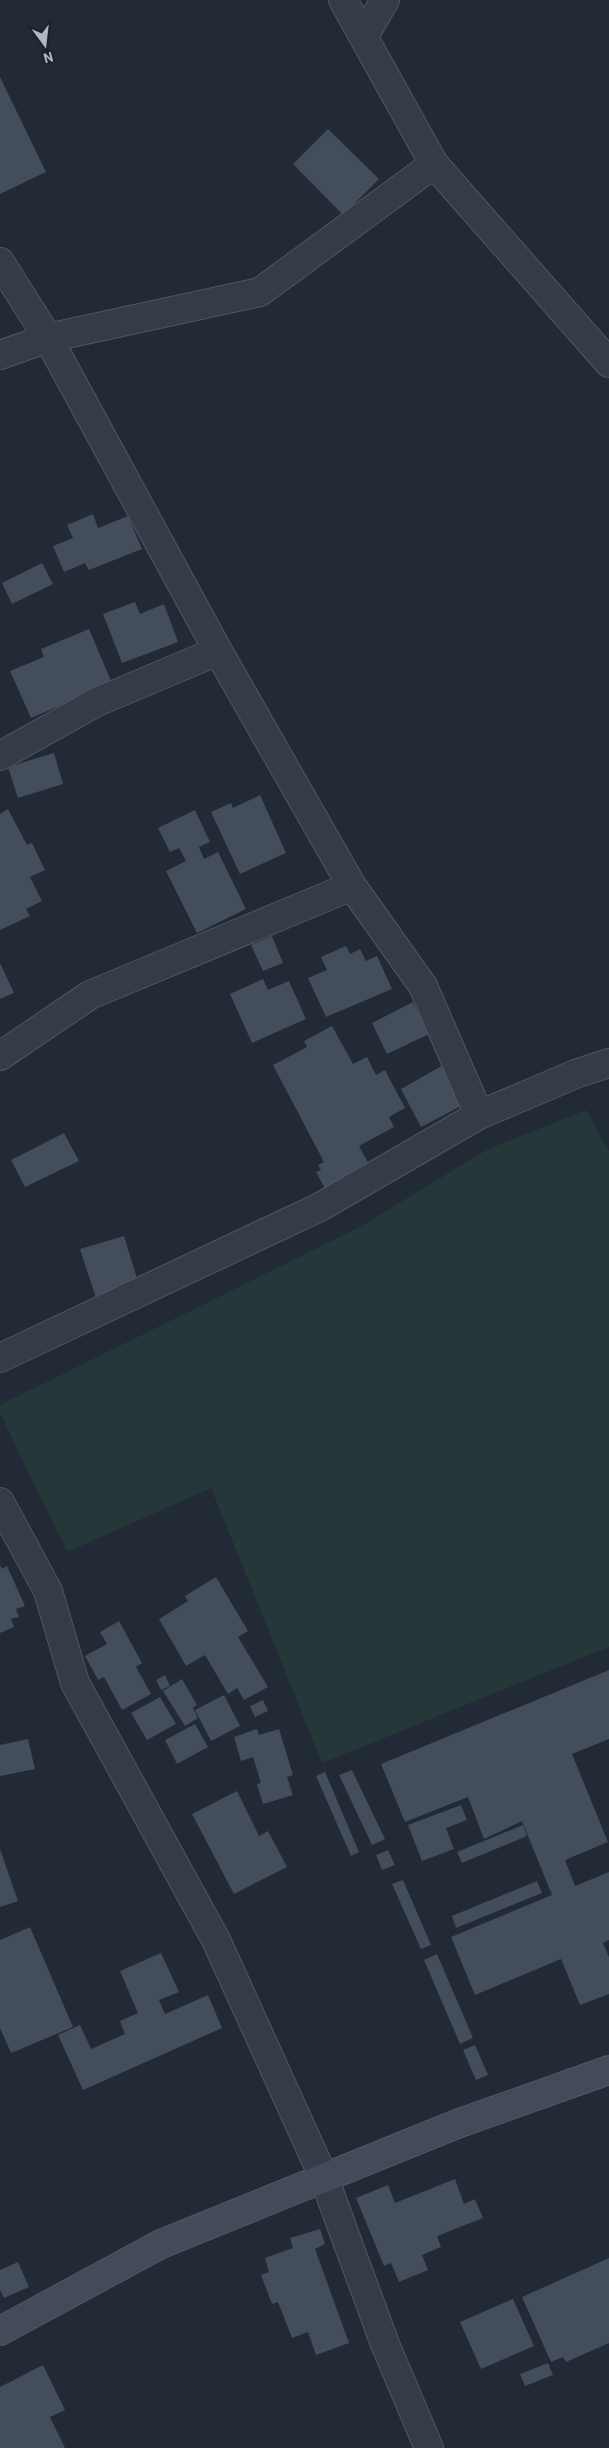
<svg xmlns="http://www.w3.org/2000/svg" width="609" height="2448" font-family="Barlow,sans-serif">
	<rect width="100%" height="100%" fill="#222a36"/>
	<!-- green -->
	<path fill="#253738" d="M586 1110 609 1151V1647L322 1763 211 1488 67 1552 0 1413V1405L358 1228 488 1149Z"/>
	<!-- building -->
	<path fill="#434d5b" d="M0 77 46 172 0 194Z
		M328 129 379 179 343 215 293 164Z
		M93 514 98 528 128 516 142 549 89 570 85 563 64 572 53 546 73 538 67 525Z
		M42 563 53 584 12 604 2 583Z
		M135 602 140 614 164 604 178 642 122 663 103 614Z
		M89 629 112 683 31 718 10 671 44 657 41 649Z
		M54 753 63 784 18 798 8 767Z
		M260 795 286 853 240 874 211 812 231 803 233 808Z
		M8 809 27 845 32 843 45 870 30 877 42 901 26 909 30 916 0 930V814Z
		M195 810 210 842 199 847 204 859 218 852 246 909 197 933 166 871 186 861 179 848 170 852 158 828Z
		M272 936 283 963 263 971 251 945Z
		M346 946 350 954 360 949 366 961 377 956 392 989 326 1017 308 978 327 970 321 957Z
		M0 963 14 993 0 999Z
		M263 979 268 990 289 981 306 1019 252 1043 230 994Z
		M413 1002 429 1034 387 1054 372 1023Z
		M332 1026 353 1064 367 1057 376 1075 385 1070 405 1108 389 1117 394 1127 359 1146 372 1170 328 1194 316 1172 321 1170 318 1165 324 1162 273 1065 307 1047 304 1041Z
		M445 1064 455 1082 451 1085 461 1106 421 1127 401 1089Z
		M64 1133 79 1161 25 1187 11 1160Z
		M124 1236 139 1285 96 1298 80 1249Z
		M0 1565 2 1569 7 1566 25 1606 16 1609 19 1617 11 1619 14 1627 0 1633Z
		M216 1577 248 1631 238 1637 268 1687 244 1700 237 1688 228 1694 205 1655 186 1666 159 1619 188 1601 185 1596Z
		M119 1621 142 1663 136 1667 151 1694 122 1710 104 1677 98 1680 85 1656 107 1644 100 1632Z
		M609 1670V1739L572 1754 608 1842 565 1860 575 1886 609 1872V1940L603 1943 609 1957V1994L580 2005 561 1959 475 1995 451 1937 552 1895 522 1821 484 1839 468 1797 405 1822 381 1764Z
		M165 1675 170 1686 161 1690 156 1680Z
		M182 1679 197 1705 193 1708 198 1718 185 1726 163 1691Z
		M224 1695 240 1726 211 1741 195 1710Z
		M160 1697 176 1724 147 1740 131 1713Z
		M263 1700 268 1711 255 1717 250 1706Z
		M195 1724 208 1747 177 1764 165 1740Z
		M257 1729 259 1735 279 1729 293 1775 287 1777 293 1795 263 1804 257 1784 261 1783 253 1757 241 1761 234 1737Z
		M28 1739 35 1769 0 1776V1745Z
		M352 1770 385 1839 372 1845 339 1775Z
		M325 1772 359 1852 351 1856 316 1776Z
		M237 1791 259 1836 268 1831 287 1867 234 1894 192 1814Z
		M461 1805 467 1820 446 1828 454 1849 422 1861 408 1825Z
		M523 1825 527 1836 462 1863 457 1852Z
		M0 1849 18 1901 0 1907Z
		M388 1850 395 1865 382 1870 376 1855Z
		M403 1880 431 1945 421 1949 392 1884Z
		M537 1881 542 1893 456 1928 452 1916Z
		M30 1927 73 2027 11 2053 0 2028V1940Z
		M161 1953 179 1992 159 2000 165 2014 208 1995 222 2028 83 2090 58 2035 80 2025 91 2049 125 2034 120 2021 138 2013 120 1971Z
		M437 1954 473 2038 460 2044 424 1960Z
		M475 2045 488 2075 476 2080 463 2050Z
		M455 2179 464 2204 475 2199 483 2218 437 2236 441 2247 422 2255 428 2270 399 2282 391 2263 384 2266 356 2198 388 2185 395 2203Z
		M320 2229 325 2244 315 2249 349 2343 316 2355 308 2332 292 2338 278 2302 272 2304 261 2275 269 2272 265 2258 293 2248 290 2238Z
		M609 2258V2343L566 2362 563 2357 551 2362 522 2297Z
		M18 2262 29 2287 4 2298 0 2290V2270Z
		M513 2299 534 2346 481 2369 460 2322Z
		M548 2363 553 2375 525 2386 520 2374Z
		M43 2365 65 2410 50 2417 65 2448H0V2387Z"/>
	<g fill="none" stroke-linecap="round" stroke-linejoin="round">
		<defs>
			<path id="street" d="M343 0 434 164 609 363
				M364 36 385 0
				M0 262 48 338 218 651 352 886 423 986 479 1115
				M0 355 48 338 260 292 434 164
				M0 756 97 702 218 651
				M0 1056 90 995 352 886
				M0 1358 320 1207 479 1115 578 1073 609 1063
				M0 1502 48 1591 75 1683 216 1940 324 2178 385 2344 429 2448"/>
			<path id="secondary" d="M0 2331 161 2244 457 2124 609 2070"/>
		</defs>
		<!-- street casing -->
		<use href="#street" stroke="#505762" stroke-width="30"/>
		<!-- secondary casing -->
		<use href="#secondary" stroke="#505762" stroke-width="30"/>
		<!-- street -->
		<use href="#street" stroke="#353c47" stroke-width="28"/>
		<!-- secondary -->
		<use href="#secondary" stroke="#434b5a" stroke-width="28"/>
	</g>
	<!-- north arrow -->
	<g transform="translate(45 45) rotate(165)" stroke="#1b212b" stroke-width="4" paint-order="stroke">
	<path d="M0-4L9 19L0 12L-9 19Z" fill="#b0b7c3"/>
	<text y="-8" font-size="14" font-weight="bold" text-anchor="middle" fill="#b0b7c3">N</text>
	</g>
</svg>
